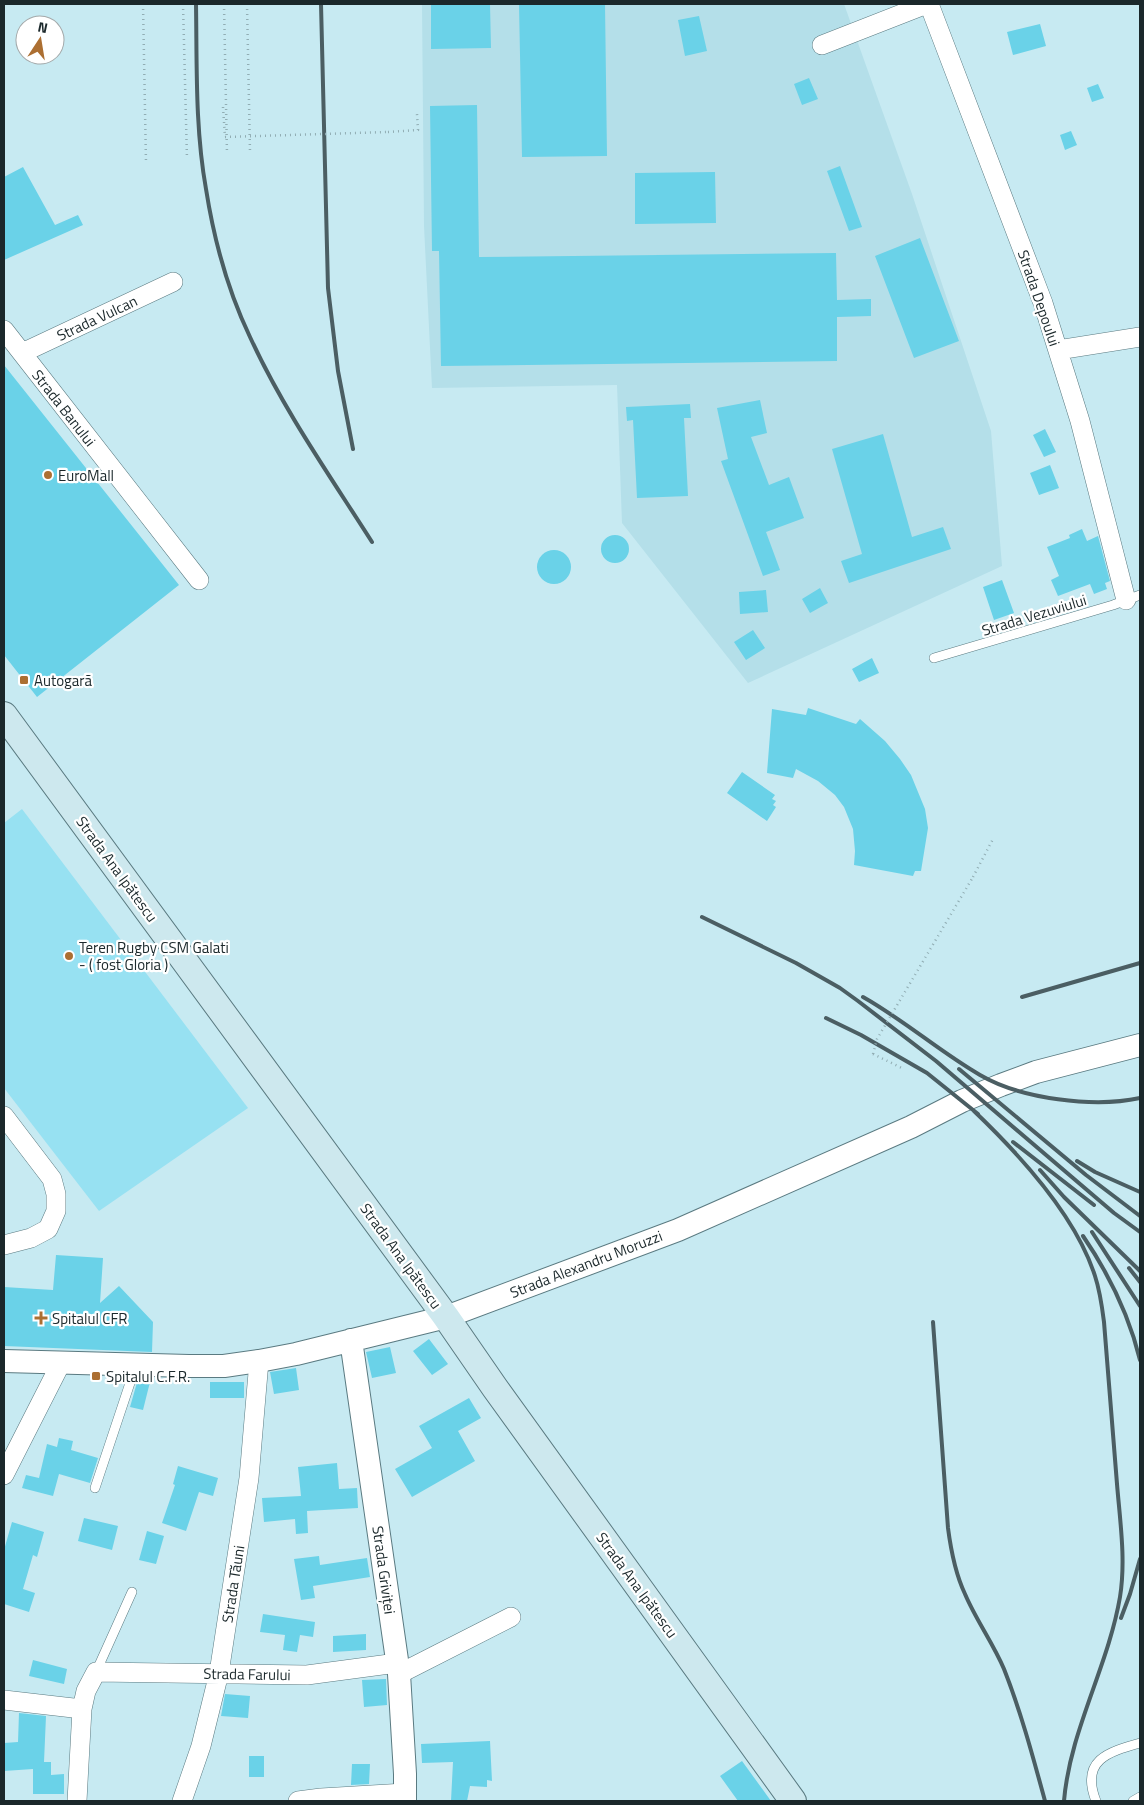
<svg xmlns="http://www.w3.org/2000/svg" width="1144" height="1805" font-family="'Titillium Web',sans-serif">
	<rect width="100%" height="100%" fill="#c7eaf2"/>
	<!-- built -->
	<path fill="#b4dfe9" d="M422 4H844L912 194 991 431 1002 566 748 683 622 523 617 385 432 388 424 226Z"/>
	<!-- green -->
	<path fill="#97e1f2" d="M22 809 248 1108 99 1211 4 1088V823Z"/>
	<!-- building -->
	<path fill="#6ad2e8" d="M431 4H490L491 48 431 49Z
		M519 4H605L607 156 522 157Z
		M699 16 707 51 685 56 678 20Z
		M1040 24 1046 46 1013 55 1007 32Z
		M809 78 818 99 802 105 794 84Z
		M1098 84 1104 98 1092 102 1087 88Z
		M477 105 479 257 836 253 837 300 871 299V316L837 317V361L441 366 439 251H432L430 106Z
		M1071 131 1077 145 1065 150 1060 135Z
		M840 166 862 227 849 231 827 171Z
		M23 167 55 225 78 215 83 225 4 260V177Z
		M715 172 716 223 635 224V173Z
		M920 238 959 341 914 358 875 256Z
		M4 365 179 585 37 697 4 655Z
		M760 400 767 433 751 437 769 485 789 477 804 518 766 532 780 570 763 576 721 461 728 459 717 408Z
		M690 404 691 418H684L688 496 637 498 633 420 627 421 626 407Z
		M1045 429 1056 452 1044 457 1033 435Z
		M883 434 912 537 943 527 951 549 849 583 841 561 862 554 832 449Z
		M1050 465 1059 488 1039 495 1030 473Z
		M1082 529 1087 541 1098 536 1110 581 1105 583 1107 589 1094 594 1090 584 1058 596 1051 580 1059 576 1047 547 1070 538 1069 535Z
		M601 549a14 14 0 1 1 28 0a14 14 0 1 1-28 0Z
		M537 567a17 17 0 1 1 34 0a17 17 0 1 1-34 0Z
		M1002 580 1014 613 994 620 983 587Z
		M820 588 828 603 810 613 802 599Z
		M766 590 768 612 740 614 739 592Z
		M753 630 765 648 746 660 734 642Z
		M872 658 879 673 859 682 852 669Z
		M808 708 856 724 860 719 885 741 900 759 911 775 925 809 928 828 921 871H915L913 876 854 865 855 851 853 829 844 807 835 795 818 781 796 769 793 778 767 773 772 709 806 715Z
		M742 772 775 795 772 799 776 801 773 805 776 807 767 821 727 793Z
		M56 1255 103 1258 100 1303 119 1286 153 1322 152 1352 4 1346V1287L53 1290Z
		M429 1339 448 1364 432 1375 413 1351Z
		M390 1347 396 1373 372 1378 366 1352Z
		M296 1368 299 1390 274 1394 270 1372Z
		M138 1379 150 1382 143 1410 130 1407Z
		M210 1382H244V1398H210Z
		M469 1398 481 1418 458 1431 475 1461 412 1497 395 1469 432 1448 419 1426Z
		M59 1438 73 1441 71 1450 98 1458 90 1483 59 1474 53 1496 22 1488 26 1475 39 1478 47 1444 57 1447Z
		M337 1463 339 1489 357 1488 358 1508 307 1511 308 1533 296 1534 295 1519 264 1522 262 1498 301 1496 298 1467Z
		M178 1466 218 1478 213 1496 199 1492 186 1531 162 1523 175 1485 173 1484Z
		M84 1518 118 1526 112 1550 78 1541Z
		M12 1522 44 1532 37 1557 33 1555 23 1589 35 1593 29 1612 4 1604V1550Z
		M147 1531 164 1536 156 1564 139 1560Z
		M319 1556 320 1565 367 1558 370 1577 313 1586 315 1598 301 1600 294 1559Z
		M263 1614 315 1622 313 1637 300 1635 297 1652 283 1650 285 1635 260 1632Z
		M366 1634V1650L333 1652V1636Z
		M33 1660 67 1669 64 1684 29 1676Z
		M386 1679 387 1705 364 1707 362 1680Z
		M225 1694 250 1696 248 1718 221 1716Z
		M19 1713 46 1716 44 1762H51V1775L64 1774V1794H33V1769L4 1771V1743L18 1742Z
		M490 1741 492 1781 487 1780V1787L470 1786 467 1801H451L453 1762 422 1763 421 1744Z
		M249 1756H264V1777H249Z
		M742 1761 771 1801H738L720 1776Z
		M352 1764H370L369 1784 351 1785Z"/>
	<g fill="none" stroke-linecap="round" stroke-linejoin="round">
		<defs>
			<path id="service" d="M934 658 1113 605 1140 595
				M95 1488 136 1365
				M96 1672 132 1592
				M1096 1801C1080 1760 1108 1752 1140 1743
				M1133 1801 1140 1797"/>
			<path id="minor" d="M929 4 1043 303 1080 421 1126 600
				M822 45 927 4
				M4 330 199 580
				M1058 350 1140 337
				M22 353 173 282
				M4 1116 52 1179 56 1194V1211L48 1229 31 1238 4 1245
				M4 1475 61 1363
				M399 1674 511 1617
				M4 1700 82 1709
				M77 1801 82 1709 86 1691 96 1672 307 1675 397 1663
				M182 1801 201 1746 219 1673 249 1478 259 1361
				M298 1801 321 1798 405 1793"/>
			<path id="tertiary" d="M351 1340 399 1674 405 1774V1801
				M4 1361 189 1366H224L259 1361 296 1354 446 1317 678 1230 911 1127 962 1101 1001 1085 1036 1072 1140 1045"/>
			<path id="secondary" d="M4 715 446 1317 495 1388 793 1801"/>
		</defs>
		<!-- service casing -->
		<use href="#service" stroke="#5a7a81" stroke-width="10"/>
		<!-- minor casing -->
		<use href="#minor" stroke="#5a7a81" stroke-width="20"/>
		<!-- tertiary casing -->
		<use href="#tertiary" stroke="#5a7a81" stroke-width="24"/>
		<!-- secondary casing -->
		<use href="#secondary" stroke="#5a7a81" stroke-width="28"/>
		<!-- path -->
		<path stroke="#91adb3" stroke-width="2.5" stroke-dasharray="1 4" stroke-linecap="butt" d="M143 4 146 163
			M183 4 187 159
			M224 4 227 154
			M247 4 250 152
			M223 107 225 137
			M388 132 418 130 417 114
			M973 877 993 839
			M873 1054 904 1069"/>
		<!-- service -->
		<use href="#service" stroke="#fff" stroke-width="9"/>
		<!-- minor -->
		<use href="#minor" stroke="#fff" stroke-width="19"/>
		<!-- tertiary -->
		<use href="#tertiary" stroke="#fff" stroke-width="22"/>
		<!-- secondary -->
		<use href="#secondary" stroke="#cde8ee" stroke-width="26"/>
		<!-- rail -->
		<path stroke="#4b5e63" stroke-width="4" d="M196 4C197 65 195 128 206 189 214 240 228 291 250 337 283 409 330 476 372 542
			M321 4 328 288 338 371 353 449
			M702 917 796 963 840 988 858 1001 936 1061 1114 1213 1140 1232
			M863 997C904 1020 940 1052 980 1075 1021 1099 1094 1108 1140 1098
			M1022 997 1140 963
			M826 1018 861 1035 927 1073 978 1114
			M959 1069 1086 1175 1140 1216
			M974 1111C1019 1154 1076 1216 1095 1276 1100 1291 1102 1306 1104 1322 1108 1376 1113 1430 1117 1484 1120 1521 1126 1560 1120 1597 1108 1667 1070 1730 1064 1801
			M1013 1142 1094 1205
			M1077 1161 1095 1172 1140 1192
			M1040 1170 1064 1197 1140 1271
			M1092 1232 1140 1306
			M1083 1236C1109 1274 1129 1315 1140 1360
			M1129 1268 1140 1282
			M933 1322 948 1528C951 1551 955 1573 965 1594 976 1620 993 1643 1004 1669 1021 1712 1033 1757 1045 1801
			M1121 1618 1130 1594 1140 1559"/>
		<!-- path-bridge -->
		<path stroke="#91adb3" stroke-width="2.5" stroke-dasharray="1 4" stroke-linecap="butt" d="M225 137 388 132
			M873 1054 877 1039 973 877"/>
	</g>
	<!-- markers -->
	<g fill="#ac6f32" stroke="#fff" stroke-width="2">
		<circle cx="48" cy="475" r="5"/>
		<rect x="19" y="675" width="10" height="10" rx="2.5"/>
		<circle cx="69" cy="956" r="5"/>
		<path d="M38.5 1310.5h5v5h5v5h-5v5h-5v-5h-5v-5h5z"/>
		<rect x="91" y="1371" width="10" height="10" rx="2.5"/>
	</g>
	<g text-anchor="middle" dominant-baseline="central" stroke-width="4.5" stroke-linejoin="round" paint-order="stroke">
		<!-- street labels -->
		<g font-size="15" fill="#1b282b" stroke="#fff">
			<text transform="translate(1039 298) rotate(71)">Strada Depoului</text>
			<text transform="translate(97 318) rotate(-25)">Strada Vulcan</text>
			<text transform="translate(64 408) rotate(52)">Strada Banului</text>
			<text transform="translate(1034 615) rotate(-17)">Strada Vezuviului</text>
			<text transform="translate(117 869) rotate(54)">Strada Ana Ipătescu</text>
			<text transform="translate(401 1256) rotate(54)">Strada Ana Ipătescu</text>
			<text transform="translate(586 1264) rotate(-21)">Strada Alexandru Moruzzi</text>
			<text transform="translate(384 1570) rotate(82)">Strada Griviței</text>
			<text transform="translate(233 1584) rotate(-81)">Strada Tăuni</text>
			<text transform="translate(637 1585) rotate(54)">Strada Ana Ipătescu</text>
			<text transform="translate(247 1674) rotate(1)">Strada Farului</text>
		</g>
		<!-- poi labels -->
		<g font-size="15" fill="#1b282b" stroke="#fff" text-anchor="start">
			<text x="58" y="475">EuroMall</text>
			<text x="34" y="680">Autogară</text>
			<text x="79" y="947">Teren Rugby CSM Galati<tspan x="79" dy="17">- ( fost Gloria )</tspan></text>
			<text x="52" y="1318">Spitalul CFR</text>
			<text x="106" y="1376">Spitalul C.F.R.</text>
		</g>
	</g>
	<!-- border -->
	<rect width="1144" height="1805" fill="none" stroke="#1b282b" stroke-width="10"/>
	<!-- north arrow -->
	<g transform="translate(40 40) rotate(12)"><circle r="24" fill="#ffffff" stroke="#a4a9aa"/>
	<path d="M0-4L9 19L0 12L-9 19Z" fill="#ac6f32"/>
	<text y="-8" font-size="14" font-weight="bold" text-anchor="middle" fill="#1b282b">N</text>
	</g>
</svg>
